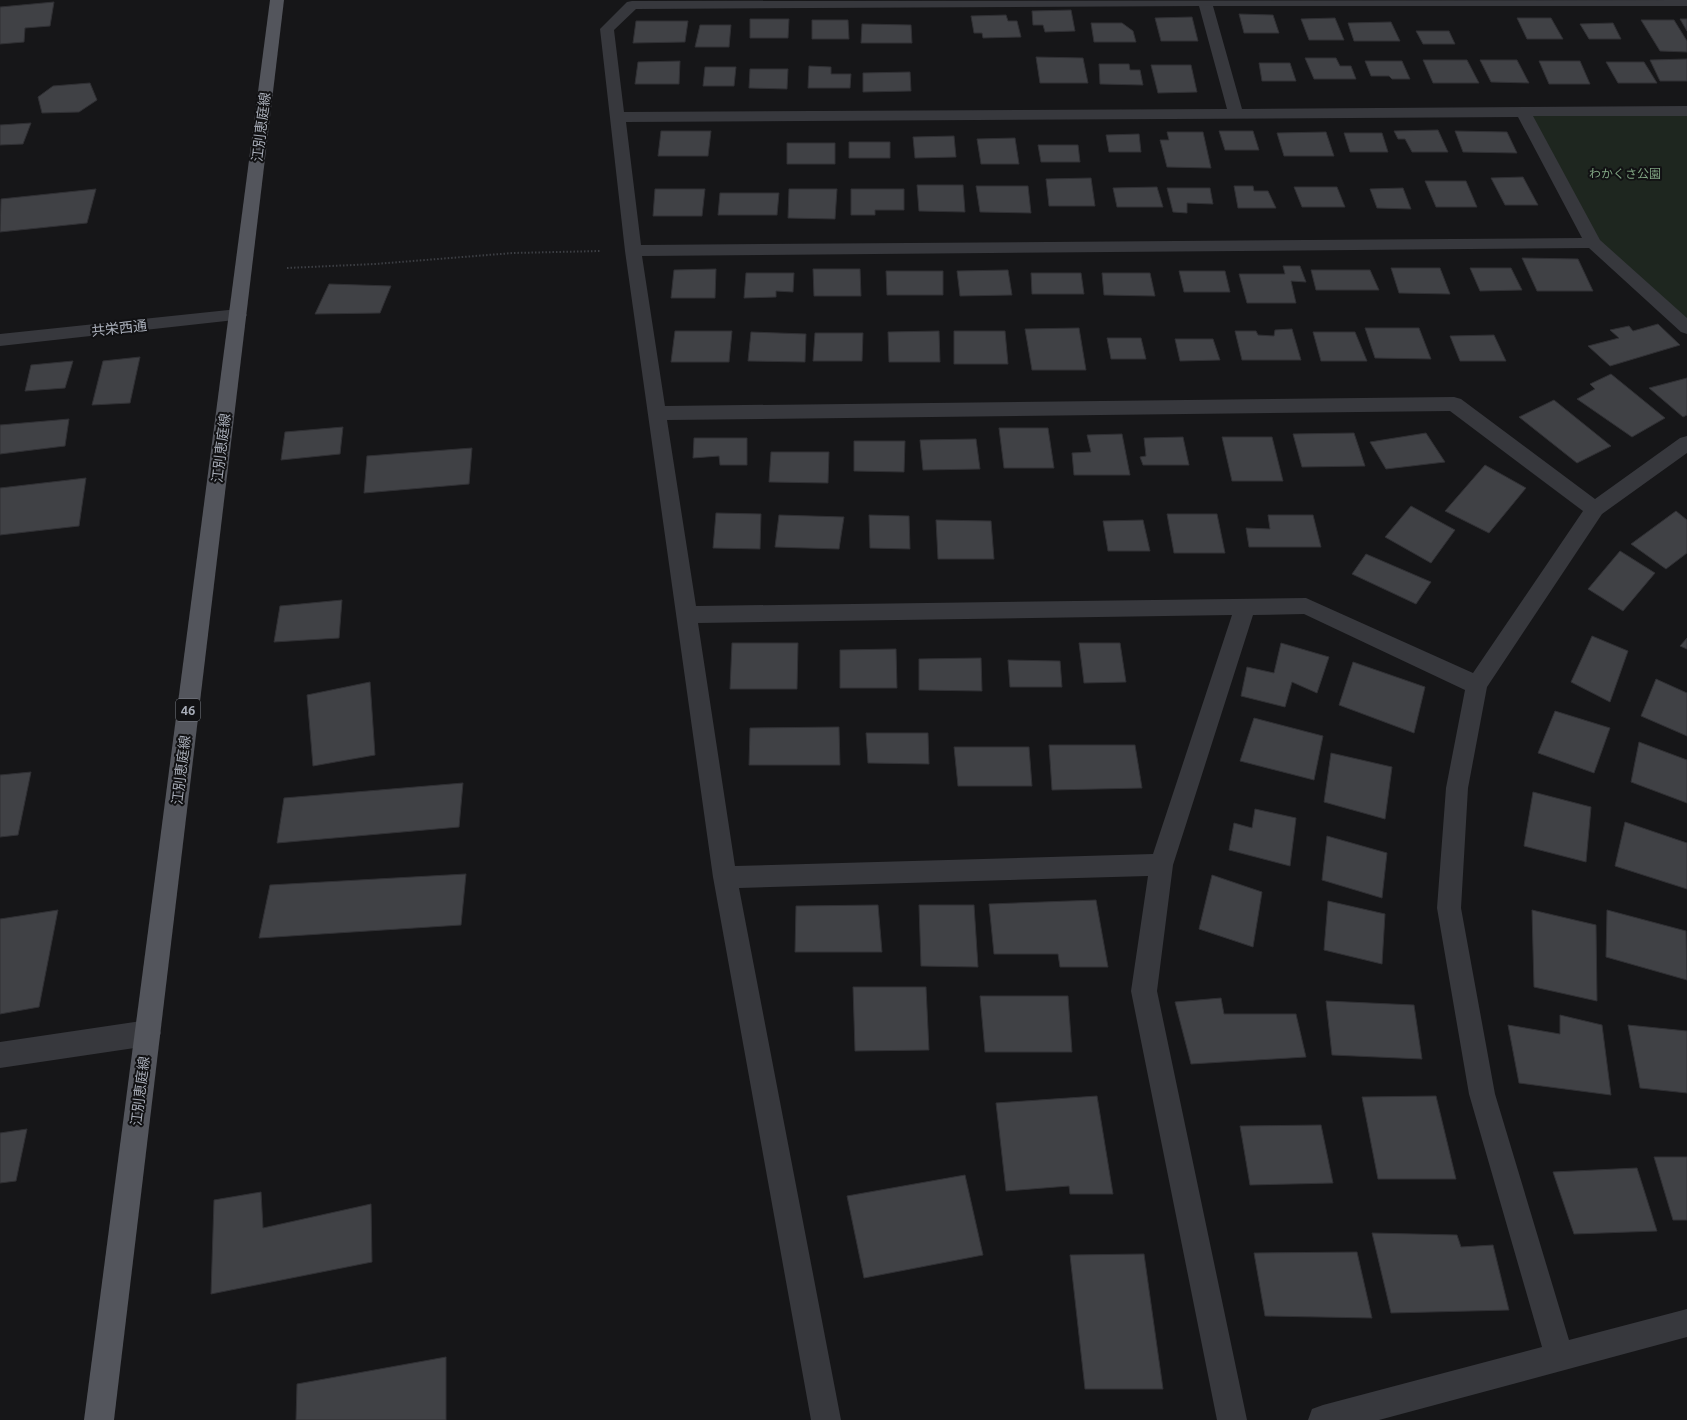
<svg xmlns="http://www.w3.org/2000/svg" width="1687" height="1420" font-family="Ubuntu,'Noto Sans JP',sans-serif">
	<rect width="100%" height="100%" fill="#161618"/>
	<!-- green -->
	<path fill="#1e261f" d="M1687 111V328L1593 243 1523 112Z"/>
	<!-- building -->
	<path fill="#404145" stroke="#303034" d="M54 2 50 26 25 28 24 42 0 44V7Z
		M1071 10 1075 31 1045 32 1043 25H1033L1032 11Z
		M1239 14 1273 15 1279 33H1244Z
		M1006 15 1008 21H1017L1021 37 983 38 982 33H974L971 16Z
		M1192 17 1198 41H1161L1155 18Z
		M1335 18 1344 40H1309L1301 19Z
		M1517 18H1551L1563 39H1527Z
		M750 19H789L788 38H750Z
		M1680 19H1687V31Z
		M812 20H848L849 39H812Z
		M1641 20H1674L1687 41V52L1660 51Z
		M636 21H688L685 42 633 43Z
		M1391 22 1400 41H1354L1348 23Z
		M1091 23H1122L1133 31 1136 42H1094Z
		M1613 23 1621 39H1589L1580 24Z
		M862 24 911 25 912 43H861Z
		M700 25H731L729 47H695Z
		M1416 31H1449L1455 44H1423Z
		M1036 57 1083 58 1088 83H1040Z
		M1305 58H1336L1340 66H1351L1356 79H1314Z
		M1687 59V81H1660L1650 60Z
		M1423 60H1467L1479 83H1433Z
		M1480 60H1517L1529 83 1491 82Z
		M680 61 679 84H635L638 62Z
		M1365 61H1402L1410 79H1392L1389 76H1371Z
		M1539 61H1580L1590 84H1549Z
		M1606 62H1644L1657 83H1618Z
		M1259 63H1290L1296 81H1262Z
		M1099 64H1129L1130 70H1140L1143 85 1100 84Z
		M1151 65H1191L1197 92 1158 93Z
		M809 66 831 67V74H851L850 88H808Z
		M705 67H736L734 86H703Z
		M750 69H788L787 89 749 88Z
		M910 72 911 91 863 92V73Z
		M90 83 97 100 79 112 42 113 38 97 53 86Z
		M31 123 23 144 0 145V125Z
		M1438 130 1448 152H1412L1405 139H1398L1394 131Z
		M661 131H711L708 156H658Z
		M1219 131H1253L1259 150H1225Z
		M1455 131 1507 132 1517 153 1463 152Z
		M1167 132H1203L1211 168 1167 167 1160 140H1169Z
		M1326 132 1334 156H1284L1277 133Z
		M1344 133H1382L1388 152H1350Z
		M1139 134 1141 152H1109L1106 135Z
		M954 136 956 157 915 158 913 137Z
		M1015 138 1019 164H981L977 139Z
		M849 142H890V158H849Z
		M787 143H835V164H787Z
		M1038 145H1078L1080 162H1041Z
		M1523 177 1538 205H1505L1491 178Z
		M1091 178 1095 206H1049L1046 179Z
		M1425 181H1466L1477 207H1436Z
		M917 185H963L965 212 919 211Z
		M976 186H1028L1031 213 980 212Z
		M1234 186H1253L1254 191H1268L1276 208H1238Z
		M1157 187 1163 207H1117L1113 188Z
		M1294 187H1337L1345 207H1302Z
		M1167 188H1210L1213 204 1187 203V213L1173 212Z
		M1403 188 1411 209 1377 208 1370 189Z
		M96 189 87 223 0 232 1 199Z
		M655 189H705L702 216H653Z
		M789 189H837L835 219 788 218Z
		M851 189H904V210H875V215H851Z
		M720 193H779L777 215H718Z
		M1522 258 1578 259 1593 291H1537Z
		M1283 266H1300L1306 282 1291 281 1296 303H1247L1239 274H1285Z
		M1391 268H1440L1450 294 1399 293Z
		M1470 268H1511L1522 290 1480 291Z
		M716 269 715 298H671L674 270Z
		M813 269H860L861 296H814Z
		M1008 270 1012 295 960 296 957 271Z
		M1311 270H1370L1379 290H1316Z
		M886 271H943V295H887Z
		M1179 271H1225L1230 292H1184Z
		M746 273H794L793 292 776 291V297L744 298Z
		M1031 273H1081L1084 294H1032Z
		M1102 273H1150L1155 296 1104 295Z
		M329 284 391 286 380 313 315 314Z
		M1658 324 1680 345 1610 366 1588 346 1619 338 1610 330 1629 326 1633 331Z
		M1079 328 1086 370H1032L1025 329Z
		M1365 328H1419L1431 359 1375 358Z
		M1292 329 1301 360H1242L1235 331H1256L1258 335 1274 336 1275 330Z
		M675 331H732L729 362H671Z
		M939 331 940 362H889L888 332Z
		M954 331H1005L1008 364H954Z
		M751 332 806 334 805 362 748 361Z
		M1313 332H1355L1367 361H1321Z
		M815 333H863L862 361H813Z
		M1494 335 1506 361H1460L1450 336Z
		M1107 338H1141L1146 359H1111Z
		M1175 339H1213L1220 360 1180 361Z
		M140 357 130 403 92 405 103 361Z
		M73 361 65 388 25 391 31 365Z
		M1611 374 1665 418 1632 437 1577 399 1595 389 1590 384Z
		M1687 378V415L1683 417 1649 388Z
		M1554 400 1611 446 1577 463 1519 417Z
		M69 419 65 446 0 454V425Z
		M343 427 340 454 281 460 285 432Z
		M999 428H1048L1054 468H1004Z
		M1354 433 1365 466 1302 467 1293 434Z
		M1426 433 1445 462 1386 469 1370 442Z
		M1122 434 1130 475H1074L1072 453 1091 452 1087 435Z
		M1183 437 1189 465H1143L1140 457 1146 456 1144 438Z
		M1222 437H1272L1283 481H1232Z
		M694 438H747V465H720L719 456 693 458Z
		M976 439 980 469 923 470 920 440Z
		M854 441H905L904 472 854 471Z
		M472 448 469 484 364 493 367 456Z
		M771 452H829L828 483 769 482Z
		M1485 465 1526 488 1489 533 1445 511Z
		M86 478 79 526 0 535V488Z
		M1411 506 1455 530 1431 563 1385 537Z
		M1676 511 1687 520V553L1666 569 1631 544Z
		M716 513 761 514 760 549 713 548Z
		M1167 514H1217L1225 553H1174Z
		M779 515 844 517 839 549 775 547Z
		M869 515 909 516 910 549 870 548Z
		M1268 515H1313L1321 547H1249L1246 528 1270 529Z
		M936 520 991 521 994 559H938Z
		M1143 520 1150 551H1108L1103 521Z
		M1620 551 1655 573 1623 611 1588 589Z
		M1366 554 1431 582 1416 604 1352 574Z
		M342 600 339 638 274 642 280 606Z
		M1592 636 1628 651 1610 702 1571 682Z
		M1687 638V649L1680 646Z
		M732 643H798L797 689H730Z
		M1079 643H1120L1126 682 1084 683Z
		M1281 643 1329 657 1317 693 1292 682 1285 707 1241 696 1247 667 1274 673Z
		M896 649 897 688H840V650Z
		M981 658 982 691 919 690V659Z
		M1008 660 1060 661 1062 687H1010Z
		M1353 662 1425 687 1414 733 1339 705Z
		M1656 679 1687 693V736L1641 716Z
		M370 682 375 755 313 766 307 695Z
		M1555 711 1610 728 1594 773 1538 753Z
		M1254 718 1323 736 1314 780 1240 761Z
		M839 727 840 765H749L750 728Z
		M866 733H928L929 764 868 763Z
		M1639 742 1687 760V803L1631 782Z
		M1049 745H1135L1142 788 1052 790Z
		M954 747H1029L1032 786H958Z
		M1331 753 1392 767 1385 819 1324 802Z
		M31 772 18 835 0 837V775Z
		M463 783 459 827 277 843 284 798Z
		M1533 792 1591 807 1586 862 1524 846Z
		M1255 809 1296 818 1290 866 1229 850 1234 823 1252 828Z
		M1625 822 1687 843V889L1615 866Z
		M1327 836 1387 853 1382 898 1322 880Z
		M466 874 461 925 259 938 270 885Z
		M1212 875 1262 892 1253 947 1199 929Z
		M1096 900 1108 967H1060L1058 954H994L989 904Z
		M1328 901 1385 914 1382 964 1324 950Z
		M878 905 882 952H795L796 906Z
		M919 905H974L978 967 921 966Z
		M58 910 39 1007 0 1014V919Z
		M1532 910 1596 925 1597 1001 1534 987Z
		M1607 910 1686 931 1687 980 1606 957Z
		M853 987H926L929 1050 855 1051Z
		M980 996H1068L1072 1052H985Z
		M1221 998 1224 1014H1296L1306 1057 1191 1064 1175 1002Z
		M1326 1001 1414 1005 1422 1059 1332 1055Z
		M1560 1015 1602 1025 1611 1095 1519 1083 1508 1025 1560 1034Z
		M1628 1025 1687 1031V1093L1640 1088Z
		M1097 1096 1113 1194H1070L1069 1186 1006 1191 996 1103Z
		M1436 1096 1456 1179H1378L1362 1097Z
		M1321 1125 1333 1183 1250 1185 1240 1126Z
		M27 1129 16 1181 0 1183V1133Z
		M1654 1157H1687V1220H1673Z
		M1637 1168 1657 1231 1574 1234 1553 1172Z
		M965 1175 983 1255 864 1278 847 1196Z
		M261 1192 263 1228 371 1204 372 1262 211 1294 214 1200Z
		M1372 1233 1457 1235 1461 1247 1493 1245 1509 1310 1391 1313Z
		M1357 1252 1372 1318 1265 1316 1254 1253Z
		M1144 1254 1163 1389H1085L1070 1255Z
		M446 1357V1420H296L297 1384Z"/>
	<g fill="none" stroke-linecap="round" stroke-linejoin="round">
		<!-- path -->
		<path stroke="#3d3f44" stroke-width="2" stroke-dasharray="1.5 2" stroke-linecap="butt" d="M287 268 375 264 513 253 601 251"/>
		<!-- minor -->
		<path fill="#37383d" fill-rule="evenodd" d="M1687 0V6H1213L1242 109 1687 106V116H1533L1600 240 1687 318V334L1681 332 1589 248 642 256 665 406 1454 397 1461 399 1595 499 1680 438 1687 436V453L1602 514 1487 687 1468 788 1461 908 1495 1094 1569 1340 1687 1309V1337L1379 1420H1308L1312 1409 1323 1405 1542 1347 1469 1094 1437 908 1446 788 1465 690 1304 614 1253 615 1173 865 1157 991 1247 1420H1217L1131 991 1148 876 739 888 841 1420H811L713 877 625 251 600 29 627 2 632 1ZM1199 6 1227 109 624 112 614 30 636 9ZM1518 117 1582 238 641 245 626 122ZM1450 411 1583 511 1473 673 1306 598 696 606 667 420ZM1232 615 1153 854 735 866 698 623Z
			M148 1020 157 1024 161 1033 157 1042 148 1046 0 1068V1042Z"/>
		<!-- tertiary -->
		<path fill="#37383d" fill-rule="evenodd" d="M238 309 244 311 247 315 244 319 0 346V334Z"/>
		<!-- primary -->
		<path fill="#53555c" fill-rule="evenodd" d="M270 0H284L114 1420H84Z"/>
	</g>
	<g text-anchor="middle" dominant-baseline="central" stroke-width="4" stroke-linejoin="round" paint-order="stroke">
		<!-- far-park labels -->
		<g font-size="12" fill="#7fa381" stroke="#111113">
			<text x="1625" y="173">わかくさ公園</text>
		</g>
		<!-- shield labels -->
		<rect fill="#111113" stroke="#7b7e86" stroke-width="1" x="176" y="699" width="24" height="22" rx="3"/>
		<g font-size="13" font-weight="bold" fill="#a8adb8">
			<text x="188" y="710">46</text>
		</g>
		<!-- street labels -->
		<g font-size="14" fill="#a8adb8" stroke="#111113">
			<text transform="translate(261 127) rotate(-83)">江別恵庭線</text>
			<text transform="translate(119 328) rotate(-6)">共栄西通</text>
			<text transform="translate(221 448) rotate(-83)">江別恵庭線</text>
			<text transform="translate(181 770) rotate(-83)">江別恵庭線</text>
			<text transform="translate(140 1091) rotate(-83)">江別恵庭線</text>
		</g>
	</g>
</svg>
